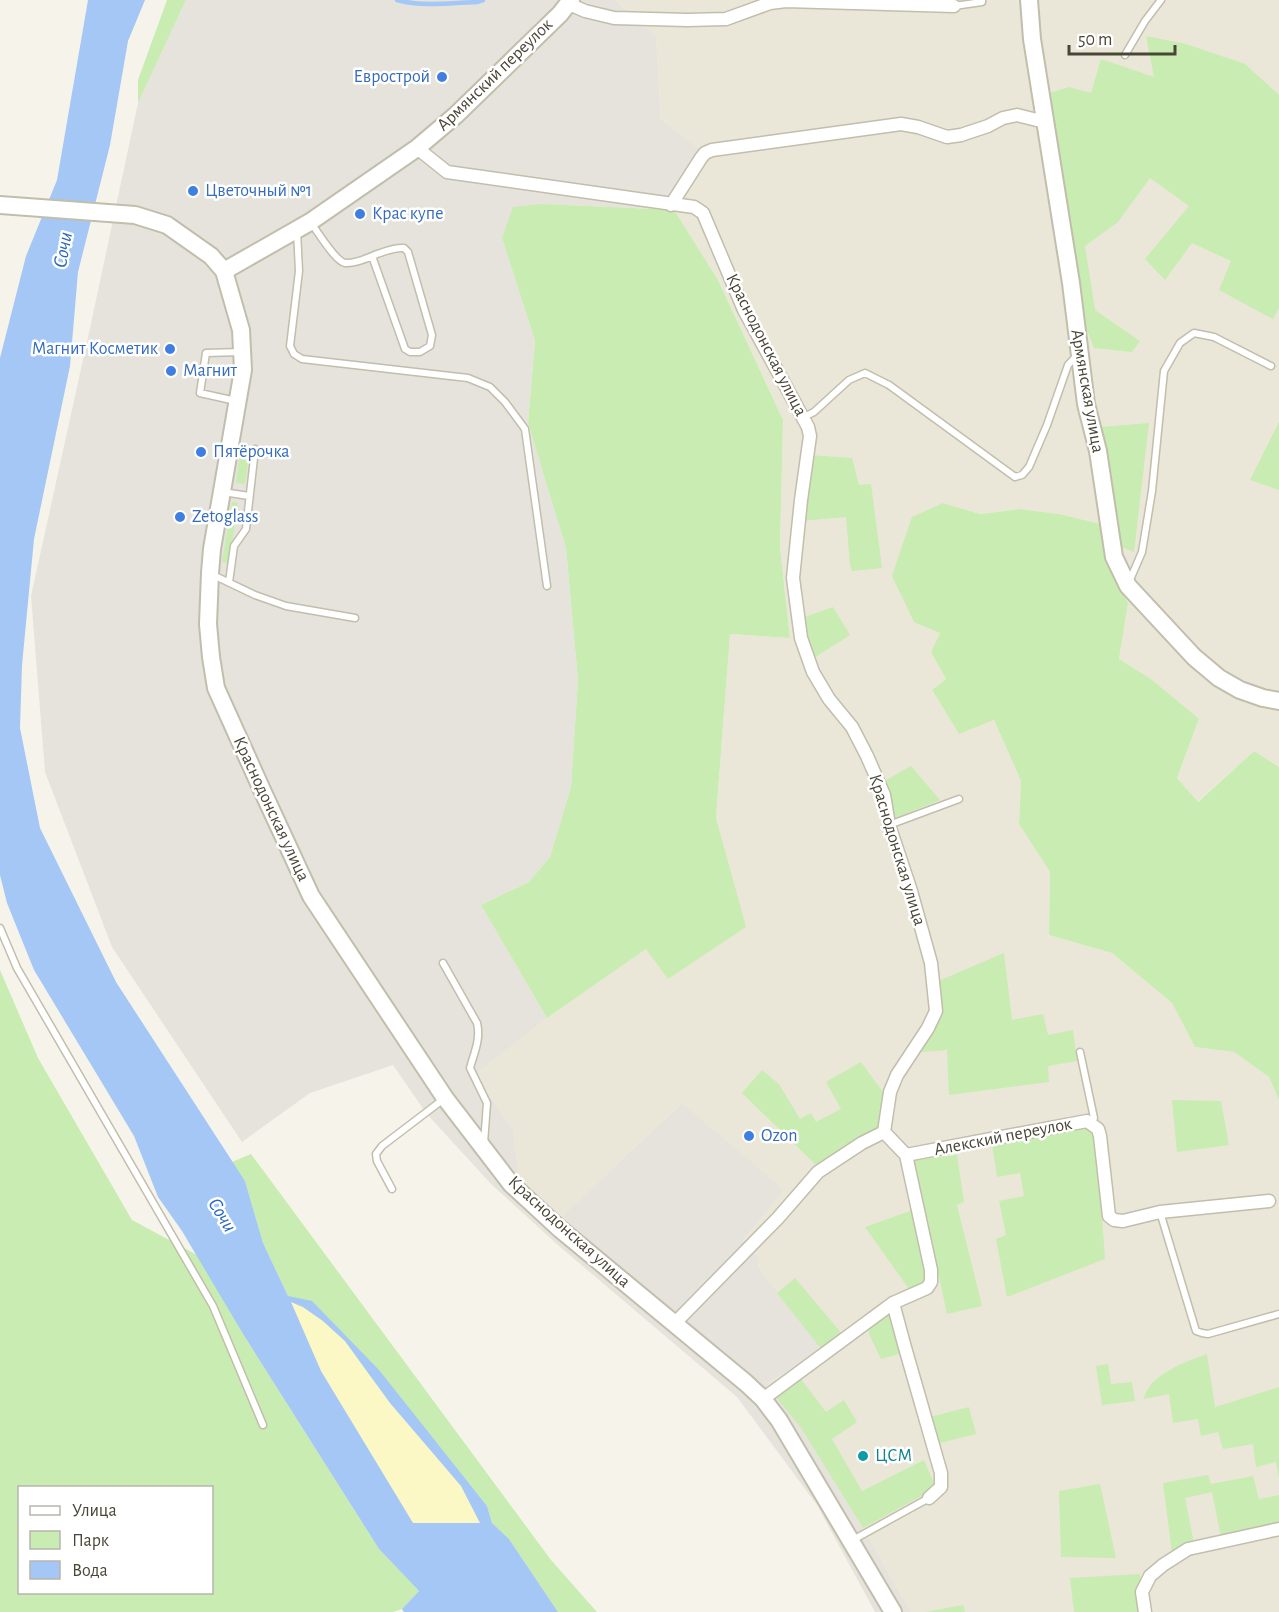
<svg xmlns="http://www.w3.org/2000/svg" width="1279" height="1612" font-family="'Alegreya Sans',sans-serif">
	<rect width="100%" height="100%" fill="#f6f4ea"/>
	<!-- residential -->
	<path fill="#eae7d8" d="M615 0H1279V767L1254 751 1197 802 1177 778 1199 720 1151 679 1119 659 1128 603 1104 558 1105 525 1059 514 1020 509 980 514 943 503 940 633 931 652 946 679 932 690 959 734 994 720 1021 781 1019 824 1050 872 1049 935 1112 953 1172 1003 1195 1047 1234 1052 1269 1077 1279 1100V1612H911L863 1528 801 1428 765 1383 758 1268 759 1259 743 1240 783 1191 682 1103 561 1217 519 1179 513 1129 475 1075 547 1018 646 949 745 927 716 818 730 634 790 638 780 548 783 420 718 280 671 205 705 153 661 119 656 36Z"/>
	<!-- industrial -->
	<path fill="#e5e3db" d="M186 0H615L656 36 661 119 705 153 671 205 655 209 543 204 502 238 535 341 528 423 566 548 578 681 571 787 550 857 529 882 481 905 547 1018 475 1075 513 1129 519 1179 561 1217 682 1103 784 1190 743 1240 759 1259 758 1268 823 1351 766 1383 801 1428 863 1528 911 1612H875L817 1505 737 1397 559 1246 491 1184 426 1113 393 1065 310 1093 242 1142 112 947 45 772 31 596 90 328 138 103Z"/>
	<!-- green -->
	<path fill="#c8ecb1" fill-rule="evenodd" d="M167 0H186L138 103V80Z
		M1146 36 1186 44 1245 64 1279 95V308L1273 319 1219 290 1231 261 1192 243 1165 280 1145 259 1189 206 1150 178 1118 222 1085 246 1095 310 1140 341 1132 352 1094 348 1082 317 1049 93 1069 87 1091 93 1101 59 1154 77Z
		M543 204 655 209 671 205 718 280 783 420 780 548 790 638 730 634 716 818 746 927 668 979 646 949 547 1018 481 905 529 882 550 857 571 787 578 681 566 548 528 423 535 341 502 238 513 207Z
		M1279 422V490L1250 480Z
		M1149 423 1134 552 1119 546 1108 461 1101 427Z
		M241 447 250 448 245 484 236 483Z
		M810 455 852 458 859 485 871 484 882 568 852 571 850 564 846 517 801 521Z
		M232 502 238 503 229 563 222 562Z
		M943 503 980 514 1020 509 1059 514 1105 525 1104 558 1128 603 1119 659 1151 679 1199 719 1177 778 1198 802 1254 751 1279 767V1100L1269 1077 1234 1052 1195 1047 1172 1003 1112 953 1049 935 1050 872 1019 824 1021 781 994 720 959 734 932 690 946 679 931 652 940 633 914 622 892 576 912 517Z
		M833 607 850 635 814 658 805 637 802 618Z
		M911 766 940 800 893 819 883 782Z
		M1004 953 1012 1020 1043 1014 1048 1035 1073 1030 1077 1061 1048 1066 1049 1082 949 1095 947 1050 920 1052 938 1018 936 982Z
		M0 970 38 1058 132 1220 197 1255 243 1334 379 1549 419 1591 402 1609 393 1612H0ZM20 1488H212V1592H20Z
		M861 1062 885 1095 880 1130 836 1156 817 1166 742 1093 762 1070 779 1084 800 1119 811 1113 816 1122 841 1109 826 1082Z
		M1172 1100 1221 1101 1229 1145 1177 1152Z
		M1085 1128 1096 1137 1105 1259 1007 1297 996 1239 1006 1235 999 1201 1024 1196 1020 1173 997 1177 992 1144Z
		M251 1154 551 1560 597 1612H558L509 1539 492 1523 487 1506 439 1446 288 1296 263 1243 245 1181 232 1162Z
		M957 1155 964 1202 957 1205 982 1306 947 1314 914 1160Z
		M913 1210 926 1277 923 1283 909 1289 865 1227Z
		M795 1278 843 1335 823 1351 777 1293Z
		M891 1312 902 1353 881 1359 869 1334V1326Z
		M1207 1354 1215 1407 1279 1387V1478L1276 1462 1256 1467 1253 1444 1223 1449 1218 1432 1201 1436 1198 1419 1173 1423 1169 1394 1144 1399C1148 1375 1187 1361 1207 1354Z
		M1108 1364 1111 1384 1132 1382 1135 1401 1102 1405 1096 1366Z
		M801 1379 826 1412 844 1400 857 1422 832 1439 862 1491 924 1460 936 1488 863 1528 801 1428 777 1398Z
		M969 1407 976 1434 936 1444 930 1417Z
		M1208 1475 1211 1484 1253 1476 1259 1499 1279 1495V1523L1236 1532 1221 1537 1212 1492 1185 1498 1194 1543 1172 1553 1163 1483Z
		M1100 1484 1116 1558 1061 1557 1059 1491Z
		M1140 1574 1143 1612H1074L1070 1578Z
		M963 1605 965 1612H925Z"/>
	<!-- sand -->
	<path fill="#fbf8c5" d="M290 1302 303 1307 323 1321 345 1341 390 1403 461 1486 481 1523H413L321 1371Z"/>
	<!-- water -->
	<path fill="#a4c7f5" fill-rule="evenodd" d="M88 0H145L128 41 110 145 78 272 70 366 34 539 22 665 20 728 40 828 116 982 245 1181 263 1243 288 1296 312 1301 379 1370 487 1506 492 1523 509 1539 558 1612H404L402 1609 419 1591 379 1549 243 1334 182 1231 158 1197 134 1136 34 970 7 903 0 875V358L26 256 57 180ZM291 1302 303 1307 323 1321 345 1341 390 1403 461 1486 480 1523H413L321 1371Z"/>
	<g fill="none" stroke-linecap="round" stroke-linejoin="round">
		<!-- stream -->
		<path stroke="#a4c7f5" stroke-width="4.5" d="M397 0C422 7 452 3 477 2L483 0"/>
		<defs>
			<path id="service" d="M954 6 982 2V0
				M1125 55 1145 21 1161 0
				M311 223C318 232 335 261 345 263 355 264 368 258 377 254 387 251 394 247 404 248L408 252 432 335 430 346 420 352H410L405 349 372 256
				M297 231 299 271 290 346 294 354 302 359 468 378 490 387 505 402 525 429 547 586
				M236 401 200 393 206 353 241 352
				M804 417 814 412 849 380 865 373 889 385 1015 477 1022 475 1029 467 1047 425 1068 365 1078 354
				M223 492 249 496
				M213 575 255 595 286 606 355 618
				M229 582 234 546 246 529 255 449
				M1129 582 1142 552 1152 491 1164 371 1180 343 1194 333 1214 337 1271 366
				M889 825 959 799
				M0 928 17 968 213 1306 263 1425
				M443 963 477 1023C481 1039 474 1053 470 1068L487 1103 484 1143
				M1080 1052 1094 1118
				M392 1189 377 1161 376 1154 382 1146 445 1098
				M1160 1212 1196 1331 1202 1333 1208 1334 1279 1314
				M851 1541 929 1498"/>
			<path id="minor" d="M569 4 585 11 614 18 687 20 726 19 770 3 786 1 954 6
				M417 148 447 172 694 207 703 213 744 310 808 427 810 436 801 500 793 578 801 638 813 672 829 699 852 727 867 756 884 795 889 825 911 891 931 963 936 1011 928 1028 897 1075 890 1092 884 1132 906 1155 931 1270V1282L927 1288 893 1303 904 1344 941 1473V1487L929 1498
				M671 205 701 158 705 153 712 150 901 124 918 127 947 137 961 135 988 126 1003 118 1017 115 1045 122
				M906 1155 1087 1121 1098 1129 1100 1136 1109 1216 1114 1220 1123 1221 1160 1212 1269 1201
				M674 1324 778 1218 818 1172 862 1143 884 1132
				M763 1399 893 1303
				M1145 1612 1142 1592 1150 1576 1163 1565 1188 1549 1279 1529"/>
			<path id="tertiary" d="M1029 0 1032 39 1071 283 1086 404 1098 451 1114 557 1128 586 1194 657 1219 678 1240 690 1263 698 1279 701
				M0 205 135 215 167 225 211 256 224 271 241 330 243 370 212 549 210 573 208 624 211 657 216 688 262 790 311 896 445 1098 511 1184 560 1229 746 1383 763 1399 779 1420 893 1612
				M224 271 310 222 417 148 456 115 560 14 571 0"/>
		</defs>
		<!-- service casing -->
		<use href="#service" stroke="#c2beac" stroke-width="9"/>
		<!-- minor casing -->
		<use href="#minor" stroke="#c2beac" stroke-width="15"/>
		<!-- tertiary casing -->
		<use href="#tertiary" stroke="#c2beac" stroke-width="20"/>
		<!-- service -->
		<use href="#service" stroke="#fff" stroke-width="6"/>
		<!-- minor -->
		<use href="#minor" stroke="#fff" stroke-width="12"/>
		<!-- tertiary -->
		<use href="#tertiary" stroke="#fff" stroke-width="16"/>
	</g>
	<!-- markers -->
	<g fill="#3f7fe0" stroke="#fff" stroke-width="2">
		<circle cx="442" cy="77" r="6"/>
		<circle cx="193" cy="191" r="6"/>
		<circle cx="360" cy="214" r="6"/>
		<circle cx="170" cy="349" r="6"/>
		<circle cx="171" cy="371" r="6"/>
		<circle cx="201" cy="452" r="6"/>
		<circle cx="180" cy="517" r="6"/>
		<circle cx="749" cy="1136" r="6"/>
	</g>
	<circle fill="#0f9aa8" stroke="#fff" stroke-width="2" cx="863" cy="1456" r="6"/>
	<g text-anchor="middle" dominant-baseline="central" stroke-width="5" stroke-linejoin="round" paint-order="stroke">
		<!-- street labels -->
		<g font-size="18" fill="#4a4637" stroke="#fff">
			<text transform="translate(495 75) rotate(-44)">Армянский переулок</text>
			<text transform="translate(766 345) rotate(63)">Краснодонская улица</text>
			<text transform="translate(1087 391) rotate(80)">Армянская улица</text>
			<text transform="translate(271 809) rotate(65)">Краснодонская улица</text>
			<text transform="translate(897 850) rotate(73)">Краснодонская улица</text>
			<text transform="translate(1003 1137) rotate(-11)">Алекский переулок</text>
			<text transform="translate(569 1232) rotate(42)">Краснодонская улица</text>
		</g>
		<!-- shop labels -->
		<g font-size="18" fill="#366cbe" stroke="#fff" text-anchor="start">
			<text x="430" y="77" text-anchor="end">Еврострой</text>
			<text x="205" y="191">Цветочный №1</text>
			<text x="372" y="214">Крас купе</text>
			<text x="158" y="349" text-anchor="end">Магнит Косметик</text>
			<text x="183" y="371">Магнит</text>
			<text x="213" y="452">Пятёрочка</text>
			<text x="192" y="517">Zetoglass</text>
			<text x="761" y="1136">Ozon</text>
		</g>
		<!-- culture labels -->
		<g font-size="18" fill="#0d838f" stroke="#fff" text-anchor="start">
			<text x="875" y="1456">ЦСМ</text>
		</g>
		<!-- water labels -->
		<g font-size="20" font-style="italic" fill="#2968be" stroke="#fff">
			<text transform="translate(63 250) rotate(-80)">Сочи</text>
			<text transform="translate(222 1215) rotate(59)">Сочи</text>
		</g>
	</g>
	<!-- legend -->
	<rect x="18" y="1486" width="195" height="108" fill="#ffffff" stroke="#b7b5af" stroke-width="1.5"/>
	<rect x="30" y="1506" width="30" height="9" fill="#ffffff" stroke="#b7b5af" stroke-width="1.5"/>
	<text x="72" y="1516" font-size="18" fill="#4a4637">Улица</text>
	<rect x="30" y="1531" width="30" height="18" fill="#c8ecb1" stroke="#b7b5af" stroke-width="1.5"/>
	<text x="72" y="1546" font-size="18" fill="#4a4637">Парк</text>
	<rect x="30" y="1561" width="30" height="18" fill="#a4c7f5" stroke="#b7b5af" stroke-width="1.5"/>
	<text x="72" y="1576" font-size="18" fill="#4a4637">Вода</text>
	<!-- scale -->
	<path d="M1069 45v9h106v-9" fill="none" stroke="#4a4637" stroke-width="3"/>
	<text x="1078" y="45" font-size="18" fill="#4a4637" stroke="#ffffff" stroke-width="4.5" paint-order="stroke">50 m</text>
</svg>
